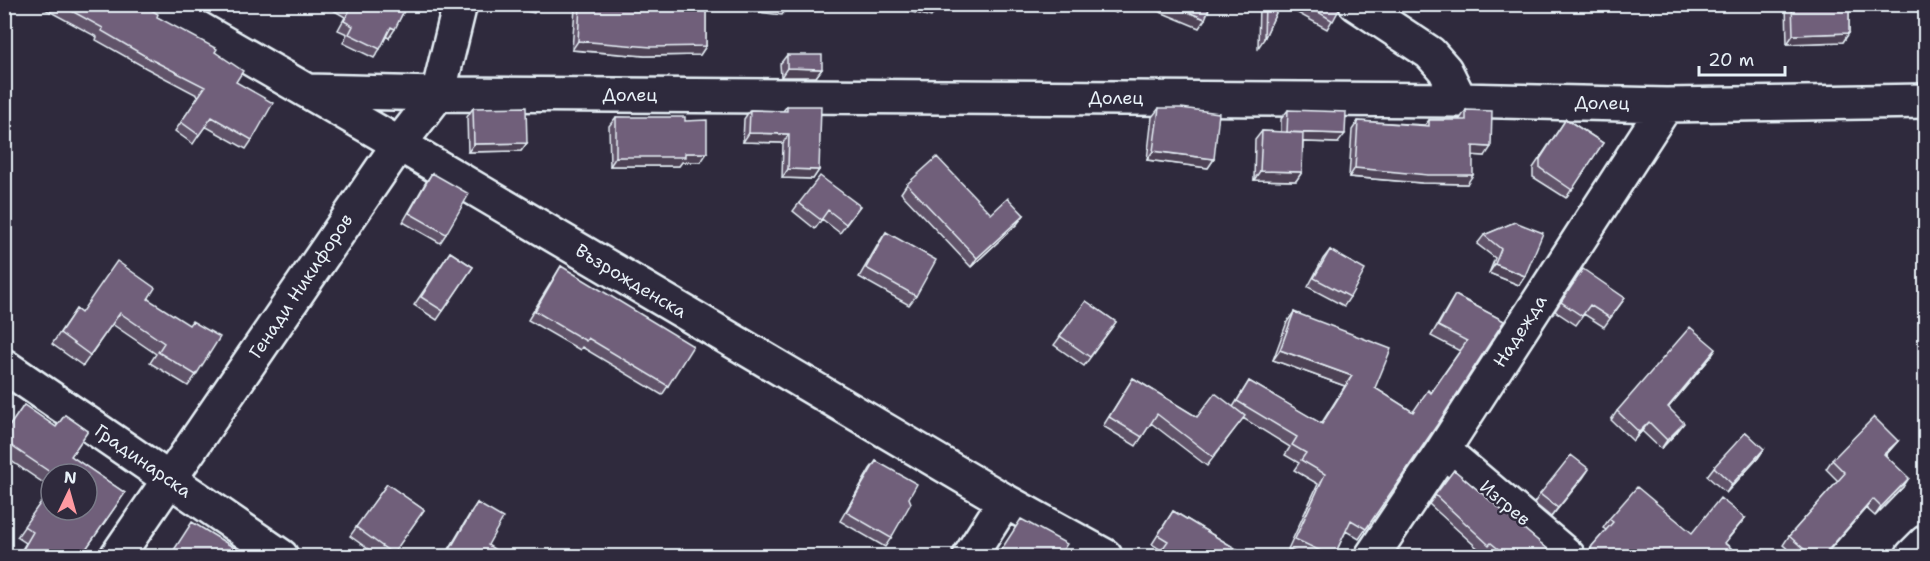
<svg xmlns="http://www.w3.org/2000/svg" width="1930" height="561" font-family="'Shantell Sans',sans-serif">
	<rect width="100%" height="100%" fill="#2f2a3d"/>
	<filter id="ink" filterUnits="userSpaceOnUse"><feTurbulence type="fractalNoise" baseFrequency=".0167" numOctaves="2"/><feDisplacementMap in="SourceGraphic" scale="12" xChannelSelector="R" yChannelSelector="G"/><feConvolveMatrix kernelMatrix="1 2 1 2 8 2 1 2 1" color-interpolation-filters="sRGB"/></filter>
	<g filter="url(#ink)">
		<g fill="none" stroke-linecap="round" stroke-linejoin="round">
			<defs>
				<path id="street" d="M156 4 399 144 1005 501 1105 556
					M1356 4 1430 53 1445 70 1460 100
					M307 91 438 94 1460 100 1666 105 1926 101
					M4 366 281 556
					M1443 450 1568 556
					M117 556 399 144 438 94 460 4
					M970 556 1005 501
					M1372 556 1443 450 1666 105
					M1912 556 1926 542"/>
			</defs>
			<!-- street casing -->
			<use href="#street" stroke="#e8f1f8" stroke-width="38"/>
			<!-- street -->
			<use href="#street" stroke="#2f2a3d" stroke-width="33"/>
		</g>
		<!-- wall -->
		<path fill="#605269" stroke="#e8f1f8" stroke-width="1.5" d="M36 4H142L157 17 215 52 236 82 252 140 246 149 205 126 193 144 175 131 199 96 146 68 96 40 97 37Z
			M323 4H415L412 9 407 6 389 38 386 36 380 49 374 58 343 43 347 34 338 30 345 17Z
			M577 4H706V46L700 55 645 56 572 50 575 8Z
			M1101 4H1122L1116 13Z
			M1259 4H1280L1264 39 1258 48Z
			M1295 4H1342L1327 29 1292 10Z
			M1786 4H1849V33L1843 42 1787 44Z
			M787 55 822 69 816 77H781L780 64Z
			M787 106 819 170 813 179 782 178 783 143 743 142 744 119 750 110 783 111Z
			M473 108 527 143 521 151 468 152 467 117Z
			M1159 108 1214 159 1208 168 1147 160 1152 117Z
			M1288 110 1338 143 1303 142 1302 172 1296 181 1254 180 1255 140 1262 131 1281 132V119Z
			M1466 110 1485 156 1473 155 1467 184 1422 183 1349 177 1352 130 1358 121 1425 125 1429 120H1459L1460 119Z
			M616 117 685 121 701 162H682L679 166H610L609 126Z
			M1566 119 1603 143 1566 198 1533 177V168Z
			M432 173 446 234 440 243 403 222 426 182Z
			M907 184 991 214 1024 215 1017 224 971 267 901 193Z
			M799 203 860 206 840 233 822 219 815 229 793 211Z
			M1515 222 1525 276 1519 285 1489 273 1495 258 1477 244 1484 235Z
			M886 232 916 296 909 305 859 277 880 241Z
			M1330 250 1350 297 1344 306 1308 287 1323 259Z
			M450 252 473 267 437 320 414 305Z
			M561 266 668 386 662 395 582 347 580 350 528 320Z
			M1576 278 1625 298 1604 327 1584 314 1576 325 1555 311Z
			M1455 295 1504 321 1437 425 1359 539 1346 531 1334 556H1304L1288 549 1318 484 1294 470 1299 463 1285 455 1290 447 1243 418 1207 466 1151 423 1136 446 1103 426 1133 378 1197 417 1233 407 1249 381 1321 424 1345 386 1273 360 1287 322 1294 312 1375 388 1413 412 1431 392 1460 351 1431 336 1449 305Z
			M148 299 196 375 188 386 150 363 156 354 112 324 83 366 52 344 76 309 81 313Z
			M1086 301 1116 322 1084 366 1054 345Z
			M1716 349 1710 358 1668 408 1677 432 1661 449 1642 431 1633 441 1611 420 1617 411Z
			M24 405 56 427 65 415 88 431 71 456 125 493 81 556H18L26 543 17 537 51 488V510H87V474H51V488L4 456V434Z
			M1898 441 1891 449 1886 455 1903 487 1875 516 1866 508 1824 556H1796L1783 545 1789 536 1838 481 1826 469 1832 460Z
			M1764 449 1758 458 1726 493 1707 476 1714 467Z
			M876 461 909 498 891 538 885 547 840 521 870 469Z
			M1589 469 1551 517 1534 503 1540 494Z
			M1454 470 1556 556H1490L1485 552 1483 553 1429 504Z
			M387 484 424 510 391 556H378L350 536Z
			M477 503 488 545 493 556H445L471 512Z
			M1173 511 1248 556H1157L1161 550 1152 544Z
			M1745 518 1725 543 1741 556H1586L1592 546 1606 530 1603 528 1609 519 1692 533Z"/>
		<!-- shaded-wall -->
		<path fill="#4e4255" stroke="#e8f1f8" stroke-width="1.5" d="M494 4H540L534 13Z
			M746 4H775L788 6 782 15 742 10Z
			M893 4H924L937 8 931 17 892 7Z
			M1141 4H1169L1205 19 1199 28Z
			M391 27 395 29 389 38 385 36Z
			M1849 33 1843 42 1787 44 1793 35Z
			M578 41 706 46 700 55 645 56 572 50Z
			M787 68 822 69 816 77H781Z
			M1287 132 1345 134 1338 143 1281 141Z
			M749 133 789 134 783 143 743 142Z
			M527 143 521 151 468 152 474 144Z
			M1473 146 1491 147 1485 156 1467 155Z
			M1153 151 1214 159 1208 168 1147 160Z
			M685 153H707L701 162H682L679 166H610L616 157Z
			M1355 168 1473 175 1467 184 1422 183 1349 177Z
			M788 169 819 170 813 179 782 178Z
			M1260 171 1302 172 1296 181 1254 180Z
			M1024 215 1017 224 971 267 977 258Z
			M1495 264 1525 276 1519 285 1489 273Z
			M1716 349 1710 358 1661 416 1668 407Z
			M1280 350 1352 376 1345 386 1273 360Z
			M1649 422 1642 431 1633 441 1639 432Z
			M1684 423 1677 432 1661 449 1667 440Z
			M1898 441 1891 449 1878 463 1884 454Z
			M1764 449 1758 458 1726 493 1732 484Z
			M1589 469 1583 478 1551 517 1558 508Z
			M1909 478 1903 487 1875 516 1881 507Z
			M1873 499 1866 508 1824 556H1823Z"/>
		<!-- building -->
		<path fill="#705f7a" stroke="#e8f1f8" stroke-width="1.5" d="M59 4H142L158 14 157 17 217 49 215 52 243 71 236 82 273 103 252 140 212 117 199 135 181 122 205 87 152 60 102 31 103 28Z
			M344 4H407L395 29 391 27 380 49 349 34 353 26 344 21 351 8Z
			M580 4H706V46L651 47 578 41Z
			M775 4H788V6Z
			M924 4H938L937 8Z
			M1169 4H1211L1205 19Z
			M1265 4H1280L1264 39Z
			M1305 4H1342L1333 21Z
			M1792 4H1849V33L1793 35Z
			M787 55H822V69L787 68Z
			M787 106H821L819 170 788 169 789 134 749 133 750 110 787 111Z
			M526 107 527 143 474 144 473 108Z
			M1159 108H1181L1219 113 1214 159 1153 151Z
			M1288 110 1346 112 1345 134 1287 132Z
			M1466 110 1492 111 1491 147 1473 146V175H1428L1355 168 1358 121 1429 126V120H1466Z
			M616 117H685V121L707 120V153H685V157H616Z
			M1566 119 1603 143 1572 190 1540 168V159Z
			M1262 131 1303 133 1302 172 1260 171Z
			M937 157 991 214 1008 198 1024 215 977 258 907 184Z
			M432 173 469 194 446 234 409 213Z
			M820 176 860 206 846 224 828 210 821 220 799 203Z
			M1515 222 1543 233 1525 276 1495 264 1501 249 1484 235Z
			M886 232 936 260 916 296 866 268Z
			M1330 250 1365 270 1350 297 1314 278Z
			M450 252 473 267 443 311 421 297Z
			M117 261 155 288 148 299 189 325 192 321 220 337 196 375 158 352 164 343 120 313 90 355 60 333 76 309 81 313Z
			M561 266 693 346 668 386 588 338 586 341 535 311Z
			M1583 269 1625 298 1610 318 1590 305 1582 316 1561 302Z
			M1455 295 1504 321 1437 425 1366 529 1351 520 1334 556H1331L1295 539 1325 474 1301 460 1306 453 1292 445 1297 437 1237 401 1249 381 1322 424 1352 376 1280 350 1294 312 1391 349 1375 388 1413 412 1428 390 1431 393 1467 341 1438 326Z
			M1086 301 1116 322 1090 357 1060 336Z
			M1690 327 1716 349 1668 407 1684 423 1667 440 1649 422 1639 432 1617 411Z
			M1133 378 1197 417 1215 393 1245 416 1213 457 1157 414 1142 437 1109 417Z
			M24 405 56 427 65 415 88 431 71 456 125 493 81 556H19L33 532 24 526 51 488V510H87V474H53L4 441V434Z
			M1874 417 1898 441 1884 454 1909 478 1881 507 1873 499 1823 556H1812L1789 536 1845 473 1832 460Z
			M1746 432 1764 449 1732 484 1714 467Z
			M1571 455 1589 469 1558 508 1540 494Z
			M876 461 917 484 909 498 911 503 891 538 846 512Z
			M1454 470 1556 556H1507L1491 543 1489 545 1435 495Z
			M387 484 424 510 393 554 356 527Z
			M1637 487 1692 533 1720 498 1745 518 1724 543 1741 556H1589L1592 546 1613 522 1609 519Z
			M477 503 503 518 488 545 497 551 493 556H446Z
			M1173 511 1248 556H1178L1163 548 1168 541 1158 535Z
			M1021 519 1067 544 1059 556H1004L999 553Z
			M192 522 246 555 245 556H170Z"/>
	</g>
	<g text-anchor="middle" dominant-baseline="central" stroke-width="5" stroke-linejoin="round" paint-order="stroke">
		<!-- street labels -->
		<g font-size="18" fill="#e8f1f8" stroke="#2f2a3d">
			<text x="630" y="95">Долец</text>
			<text x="1116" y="98">Долец</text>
			<text transform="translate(1602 103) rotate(1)">Долец</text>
			<text transform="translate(631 281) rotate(31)">Възрожденска</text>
			<text transform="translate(301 286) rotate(-56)">Генади Никифоров</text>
			<text transform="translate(1520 331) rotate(-57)">Надежда</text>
			<text transform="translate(143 461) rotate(35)">Градинарска</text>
			<text transform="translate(1505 503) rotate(40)">Изгрев</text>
		</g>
	</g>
	<!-- margin -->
	<rect width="1930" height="561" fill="none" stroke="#2f2a3d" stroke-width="24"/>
	<rect x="12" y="12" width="1906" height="537" fill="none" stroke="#e8f1f8" stroke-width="2" filter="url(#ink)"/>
	<!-- north arrow -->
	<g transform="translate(69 492) rotate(5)"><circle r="28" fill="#2f2a3d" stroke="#797a88" stroke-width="1.5"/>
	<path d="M0-4.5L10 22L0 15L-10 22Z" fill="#ff9aa2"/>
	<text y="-9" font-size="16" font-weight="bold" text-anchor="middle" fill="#e8f1f8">N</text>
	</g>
	<!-- scale -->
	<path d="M1699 66v9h86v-9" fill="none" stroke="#e8f1f8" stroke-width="3"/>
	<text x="1708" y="66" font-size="18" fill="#e8f1f8" stroke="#2f2a3d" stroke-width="4.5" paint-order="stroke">20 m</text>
</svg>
